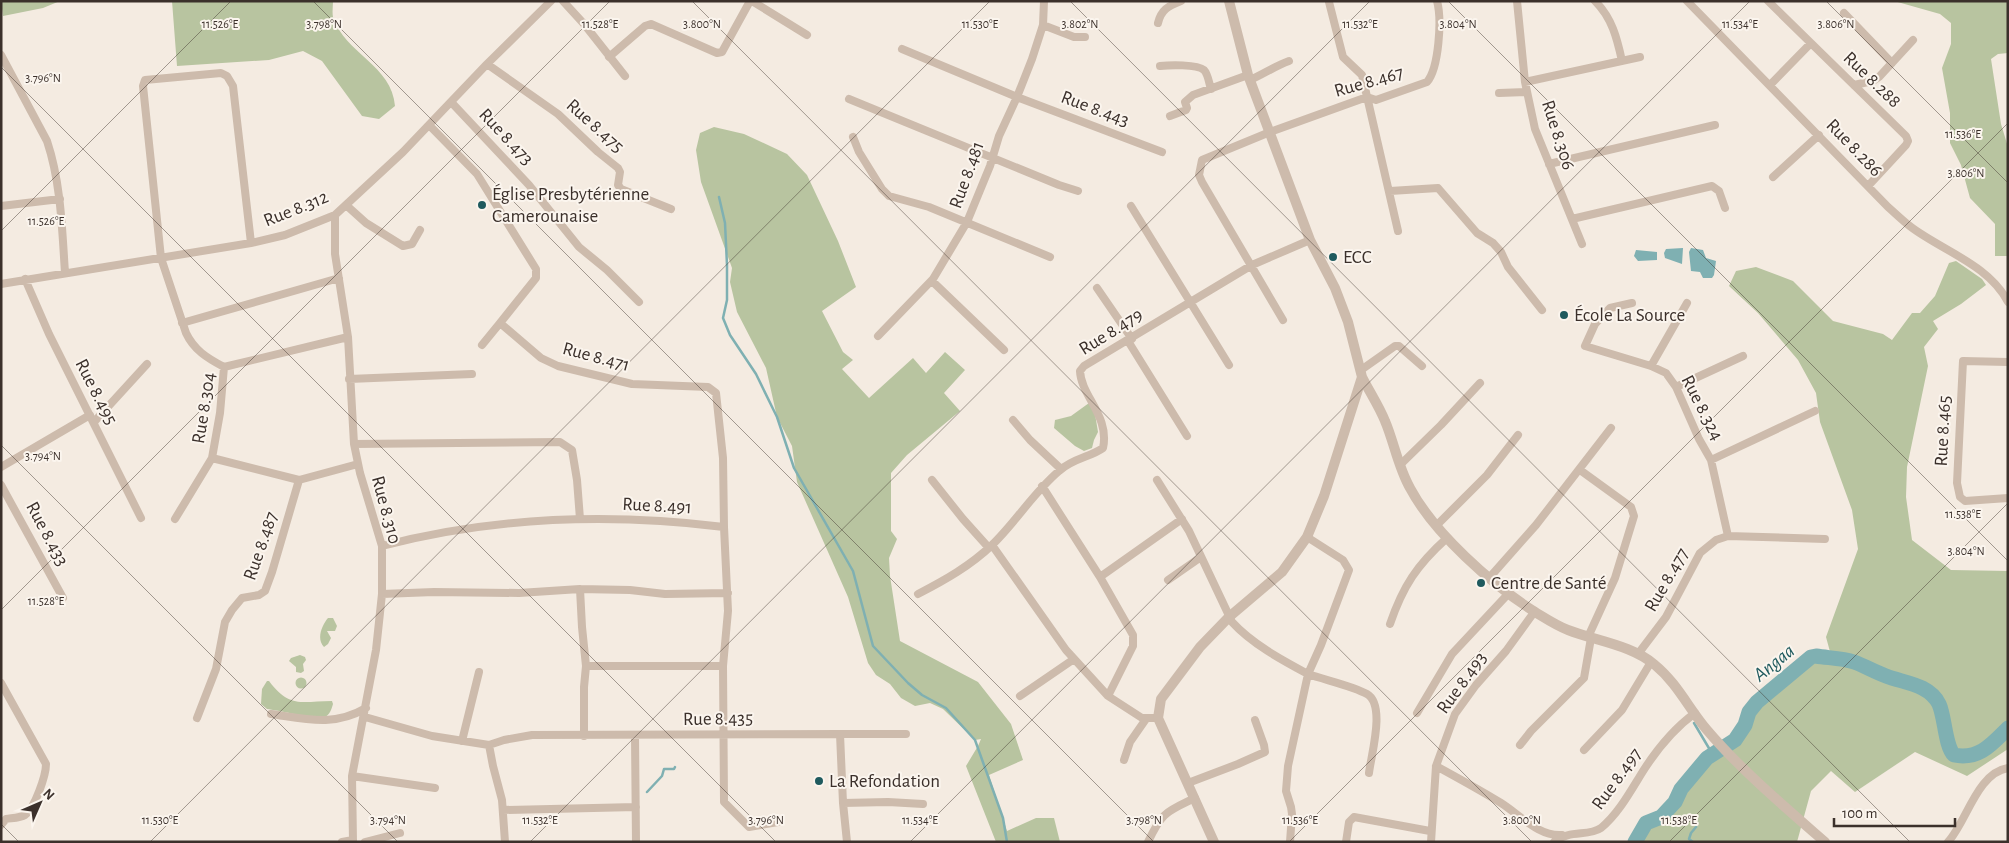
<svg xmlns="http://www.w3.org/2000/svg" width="2009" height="843" font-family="'Alegreya Sans',sans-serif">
	<rect width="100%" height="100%" fill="#f4ebe1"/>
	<!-- green -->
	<path fill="#b8c4a0" d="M1 1H60L43 8 3 16Z
		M172 1H333C333 6 332 12 333 17 345 54 392 65 395 106L379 119 362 116 322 61 303 51 269 60 177 66Z
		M1894 1H2008V53L1998 54 1991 59 2001 124 2008 147V256H1995V224L1970 198 1961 165 1950 143V113L1942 68 1951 44V23L1940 14Z
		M714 127 744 134 787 154 807 175 838 241 856 287 822 311 843 352 853 360 842 369 869 398 913 358 926 373 945 352 965 370 944 393 960 411 907 455 891 473V531L897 539 889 558 890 576 900 641 978 682 1011 724 1023 760 989 775 1007 831 1036 818H1054L1060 842H996L966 766 978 746 981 739 975 740 943 709 930 703 915 706 901 698 890 684 876 675 868 663 848 597 797 482 792 446 777 417 766 368 737 312 730 282 732 268 701 182 696 150 700 133Z
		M1956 261 1982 279 1986 285 1961 304 1933 321 1938 329 1924 347 1928 366 1907 467 1906 497 1912 540 1951 570 2008 571V749L1967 776 1915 752 1855 792 1831 771 1811 791 1797 842H1635L1646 823 1660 817 1675 802 1681 789 1707 758 1735 740 1745 725 1749 712 1757 702 1811 657 1816 656 1832 659 1826 637 1858 549 1852 510 1820 422 1816 393 1798 360 1758 313 1729 286 1736 271 1756 267 1793 281 1833 321 1883 334 1892 340 1912 313H1920L1935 296 1949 263Z
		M1089 403 1095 414 1098 432 1094 440 1092 448 1084 451 1075 446 1054 428 1055 420 1071 416Z
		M328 618H333L337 626 335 631H327L331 638 328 644 324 647C316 639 322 625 328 618Z
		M300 655 305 657 306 660 303 664 304 671 301 673 296 672V667L289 661 291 658Z
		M295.5 683a5.5 5.5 0 1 1 11 0a5.5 5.5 0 1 1-11 0Z
		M267 681H269C290 709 302 701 332 701L333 704C331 711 329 717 321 718 315 719 277 710 267 709L261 704 262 689Z"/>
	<!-- water -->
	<path fill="#7fb0b2" d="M1683 248 1682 264 1665 258 1664 253 1666 249Z
		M1691 248 1703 250 1706 258 1716 261 1714 275 1712 278H1703L1700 272 1691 271 1689 252Z
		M1636 250 1657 252V260L1638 261 1634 256Z"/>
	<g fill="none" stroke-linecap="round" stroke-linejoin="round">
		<!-- stream -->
		<path stroke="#7fb0b2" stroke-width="2.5" d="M719 197 725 223 727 265V300L723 318 730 335 756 374 777 417 794 468 853 571 873 646 908 683 922 695 946 708 975 740 1003 818 1007 842
			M1694 723 1713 755
			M647 792 662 776 664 769H674L675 767
			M1693 842 1689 839 1691 833 1696 827"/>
		<!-- river -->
		<path stroke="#7fb0b2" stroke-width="15" d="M1635 842 1646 823 1661 817 1675 802 1681 789 1707 758 1735 740 1745 725 1749 712 1757 702 1811 657 1816 656C1828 658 1842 658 1854 662 1865 666 1875 672 1886 676 1904 683 1929 684 1939 704 1945 717 1945 746 1954 755 1979 760 1992 744 2008 728"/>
		<!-- minor -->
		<path stroke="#cdbbac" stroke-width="8" d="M563 1 584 24 625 76
			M752 1 807 35
			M1517 1 1525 82 1535 129 1582 244
			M1595 1C1612 18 1617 38 1622 61
			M1687 1 1888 207C1896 214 1903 221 1911 227 1943 251 1989 265 2008 302
			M1768 1 1906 136 1908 141 1906 145 1868 186
			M1329 2 1343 57 1362 75 1398 231
			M1844 13 1892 63
			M1158 23C1161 10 1168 6 1181 1
			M1043 25 1074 37H1085
			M902 49 1017 97 1162 152
			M1 55 47 141C61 183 62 228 65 273
			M609 57 645 26 651 24 717 53 722 52 750 1
			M487 64 558 114 598 152 618 168 620 172 618 185 621 189 671 209
			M1160 66C1169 65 1197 64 1204 70 1208 74 1209 83 1211 89
			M1250 80C1264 74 1275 66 1289 61
			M1525 82 1640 57
			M1770 85 1811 43
			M1854 85 1873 81 1879 77 1913 40
			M1499 93 1527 92
			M849 99 1059 185 1078 191
			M452 103 529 185 579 247 607 270 639 302
			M1170 116 1186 110 1187 108 1185 102 1193 95 1248 75
			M430 126 477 174 536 269V278L500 323 541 358 558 366 632 384 708 387 716 393 723 458 724 527
			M853 137 859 152 882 189 889 196 929 207 1050 257
			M1549 164 1715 125
			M1773 177 1819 135
			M1390 191 1438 188 1477 233 1493 243 1501 252 1508 267 1542 310
			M346 205 366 223 403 246 412 244 420 230
			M1 206 60 199
			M1131 206 1229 365
			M335 215V254L348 337 354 444 360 473 382 546V594L376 650 352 776 353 842
			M1572 219 1712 186 1719 191 1725 208
			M25 279 49 334 141 518
			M932 281 1004 350
			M1 284 251 243 285 235 335 215 403 152 487 64 551 1
			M1097 288 1132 339
			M1632 303 1610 308 1595 324 1585 346 1651 366 1666 373 1676 387 1699 439 1711 460 1728 536
			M1283 320 1202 182 1199 175 1202 160 1270 132 1367 97 1376 100 1427 82C1439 68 1442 19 1437 1
			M182 323 339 278
			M878 336 933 279 967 222 990 166 999 136 1017 97 1032 59 1043 25 1044 1
			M348 337 224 367 220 413 212 458 299 480 358 464
			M1128 341 1187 436
			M482 345 500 323
			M2008 362 1963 361 1957 483 1960 497 1965 501 2008 498
			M1651 366 1687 303
			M224 367C207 358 194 350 186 333L161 258 143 86 145 80 221 73 227 76 233 86 251 243
			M1361 370 1395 346H1399L1422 366
			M349 379 472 374
			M1676 387 1743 356
			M1013 420 1030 440 1061 469
			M94 422 147 364
			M354 444 560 442 572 450 577 480 580 519
			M1711 460 1815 411
			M1400 465 1441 425 1480 383
			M1 467 90 415
			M1580 470 1631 507 1634 516 1615 578 1588 637
			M932 480 963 519 989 548
			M1157 480 1189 531 1232 622C1252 644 1282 660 1308 674L1321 645 1349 570 1343 560 1307 537
			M1 485 63 598
			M1042 486 1100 577 1133 635V646L1108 696
			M175 519 212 458
			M1437 525 1487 475 1518 435
			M992 545 1066 650 1108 696 1142 718H1158
			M382 546C493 517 610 513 724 527L728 611 723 666 724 802 749 827 778 822
			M1100 577 1182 519
			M1490 577 1536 525 1611 428
			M1168 580 1201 557
			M580 589 582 627 586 666 584 687V736
			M382 594 434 592 519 593 580 589 630 590 665 594 728 593
			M918 594C945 580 970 566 992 545 1016 522 1033 493 1059 471 1073 458 1091 457 1103 448 1110 416 1081 396 1080 371L1084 366 1252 265 1310 240
			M1390 624C1403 586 1417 565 1447 538
			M1638 654 1666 617 1700 553 1716 540 1728 536 1825 539
			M586 666H723
			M1 683 46 764C46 775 35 808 25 815 20 818 12 818 6 819L1 825
			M1020 696 1074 659
			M1417 713 1452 654 1509 593
			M271 714C306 719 334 727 366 708
			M365 717 432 736 489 745 504 740 532 735 840 734 843 803 847 842
			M197 718 216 669 225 622 232 610 242 598 259 595 265 591 272 572 299 480
			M840 734H906
			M635 736 636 842
			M462 741 479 672
			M489 745 493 766 502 800 505 842
			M1520 745 1531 731 1584 678 1591 638
			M1584 750 1622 710 1651 662
			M1124 760 1130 742 1146 719
			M1436 766C1458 778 1480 790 1501 803 1520 815 1539 837 1562 835
			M352 776 435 788
			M1188 783 1238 764 1265 752 1264 745 1255 720
			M843 803 888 802 923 804
			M503 810 636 807
			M342 842 353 840
			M365 842 400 833
			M1148 842C1162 812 1166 812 1195 798
			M1290 842 1292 814 1291 807 1286 791 1288 766 1308 674C1325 680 1353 686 1367 694 1386 705 1371 755 1369 773
			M1346 842 1349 822 1354 817 1430 831
			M1431 842 1436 766 1455 714 1476 685 1506 651 1535 611
			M1554 842C1570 829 1588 837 1601 828 1617 815 1629 794 1640 776 1654 753 1672 730 1695 713
			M1948 842C1967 821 1977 773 2008 768"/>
		<!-- tertiary -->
		<path stroke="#cdbbac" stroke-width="10" d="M1362 377C1369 391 1379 406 1385 421 1394 442 1398 467 1410 488 1434 533 1491 584 1535 612 1545 618 1557 626 1568 630 1596 641 1632 645 1655 665 1677 683 1689 709 1707 730 1740 769 1786 808 1825 842
			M1214 842 1158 718 1161 699 1200 647 1229 617 1282 572 1307 537 1324 496 1362 377 1348 322 1335 288 1310 240 1248 75 1229 1"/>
	</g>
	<!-- ticks -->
	<path fill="none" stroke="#3b302b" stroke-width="1" stroke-opacity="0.45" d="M313 1 1154 842M692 1 1532 842M1070 1 1910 842M1448 1 2008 561M1826 1 2008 183M1 67 776 842M1 231 231 1M1 445 398 842M1 610 610 1M1 824 19 842M150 842 990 1M530 842 1370 1M910 842 1750 1M1289 842 2008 123M1669 842 2008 503"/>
	<!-- markers -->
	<g fill="#1f5a5e" stroke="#fbf5ee" stroke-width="2">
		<circle cx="482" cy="205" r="5"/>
		<circle cx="1333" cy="257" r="5"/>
		<circle cx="1564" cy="315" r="5"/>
		<circle cx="1481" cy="583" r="5"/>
		<circle cx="819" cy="781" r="5"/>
	</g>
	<g text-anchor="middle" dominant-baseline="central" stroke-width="4" stroke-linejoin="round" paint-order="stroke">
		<!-- street labels -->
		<g font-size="19" fill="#3b302b" stroke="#fbf5ee">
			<text transform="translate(1872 80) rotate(44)">Rue 8.288</text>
			<text transform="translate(1369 82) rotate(-16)">Rue 8.467</text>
			<text transform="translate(1095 109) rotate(21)">Rue 8.443</text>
			<text transform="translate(595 126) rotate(42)">Rue 8.475</text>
			<text transform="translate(1558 135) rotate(72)">Rue 8.306</text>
			<text transform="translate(506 137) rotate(47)">Rue 8.473</text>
			<text transform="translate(1854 148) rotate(46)">Rue 8.286</text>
			<text transform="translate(967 175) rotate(-70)">Rue 8.481</text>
			<text transform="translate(296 209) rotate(-22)">Rue 8.312</text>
			<text transform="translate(1111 332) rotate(-32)">Rue 8.479</text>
			<text transform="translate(596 357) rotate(15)">Rue 8.471</text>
			<text transform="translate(96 392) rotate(63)">Rue 8.495</text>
			<text transform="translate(204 408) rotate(-81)">Rue 8.304</text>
			<text transform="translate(1702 408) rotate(63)">Rue 8.324</text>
			<text transform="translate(1943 431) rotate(-87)">Rue 8.465</text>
			<text transform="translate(657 506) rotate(3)">Rue 8.491</text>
			<text transform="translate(386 510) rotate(75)">Rue 8.310</text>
			<text transform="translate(47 534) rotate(62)">Rue 8.433</text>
			<text transform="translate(261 546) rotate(-71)">Rue 8.487</text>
			<text transform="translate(1667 580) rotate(-60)">Rue 8.477</text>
			<text transform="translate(1462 683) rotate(-54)">Rue 8.493</text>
			<text transform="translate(718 719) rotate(-1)">Rue 8.435</text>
			<text transform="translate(1617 779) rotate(-54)">Rue 8.497</text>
		</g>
		<!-- poi labels -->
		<g font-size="19" fill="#3b302b" stroke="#fbf5ee" text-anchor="start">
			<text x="492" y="194">Église Presbytérienne<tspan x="492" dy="22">Camerounaise</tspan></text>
			<text x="1343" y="257">ECC</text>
			<text x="1574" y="315">École La Source</text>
			<text x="1491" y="583">Centre de Santé</text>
			<text x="829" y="781">La Refondation</text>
		</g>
		<!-- water labels -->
		<g font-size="20" font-style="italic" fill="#1f5a5e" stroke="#fbf5ee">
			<text transform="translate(1774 663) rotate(-39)">Angaa</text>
		</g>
	</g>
	<g font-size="12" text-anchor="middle" fill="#3b302b" stroke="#fbf5ee" stroke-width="4" stroke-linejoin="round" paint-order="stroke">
		<text x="220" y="28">11.526°E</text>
		<text x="324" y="28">3.798°N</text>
		<text x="600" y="28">11.528°E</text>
		<text x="702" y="28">3.800°N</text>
		<text x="980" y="28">11.530°E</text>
		<text x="1080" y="28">3.802°N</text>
		<text x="1360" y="28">11.532°E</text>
		<text x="1458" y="28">3.804°N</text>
		<text x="1740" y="28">11.534°E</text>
		<text x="1836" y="28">3.806°N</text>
		<text x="43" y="82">3.796°N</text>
		<text x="1963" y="138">11.536°E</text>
		<text x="1966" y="177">3.806°N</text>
		<text x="46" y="225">11.526°E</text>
		<text x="43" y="460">3.794°N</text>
		<text x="1963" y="518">11.538°E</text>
		<text x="1966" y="555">3.804°N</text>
		<text x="46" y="605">11.528°E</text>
		<text x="1300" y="824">11.536°E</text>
		<text x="1679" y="824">11.538°E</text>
		<text x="160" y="824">11.530°E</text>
		<text x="388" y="824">3.794°N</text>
		<text x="540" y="824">11.532°E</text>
		<text x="766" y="824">3.796°N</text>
		<text x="920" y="824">11.534°E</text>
		<text x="1144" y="824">3.798°N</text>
		<text x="1522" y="824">3.800°N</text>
	</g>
	<!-- border -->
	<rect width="2009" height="843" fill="none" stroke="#3b302b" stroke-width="5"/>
	<!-- north arrow -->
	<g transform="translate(40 803) rotate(45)" stroke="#fbf5ee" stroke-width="4" paint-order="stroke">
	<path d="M0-4L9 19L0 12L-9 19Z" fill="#3b302b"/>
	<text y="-8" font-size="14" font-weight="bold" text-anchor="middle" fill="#3b302b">N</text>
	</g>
	<!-- scale -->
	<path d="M1834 818v8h121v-8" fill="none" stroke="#3b302b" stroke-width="2.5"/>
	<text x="1842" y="818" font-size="15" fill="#3b302b" stroke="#fbf5ee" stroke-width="4" paint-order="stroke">100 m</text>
</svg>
